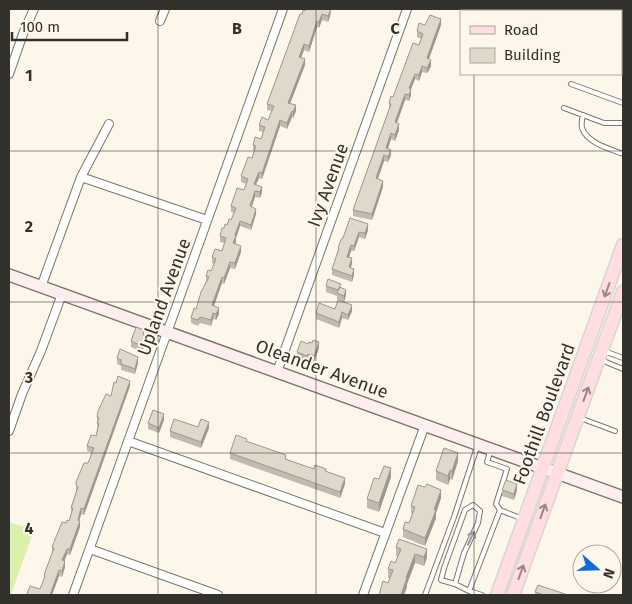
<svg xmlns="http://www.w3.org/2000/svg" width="632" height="604" font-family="'Fira Sans',sans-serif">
	<rect width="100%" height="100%" fill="#fdf7eb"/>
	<!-- green -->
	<path fill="#daf1ab" d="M9 522 34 530 11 595H9Z"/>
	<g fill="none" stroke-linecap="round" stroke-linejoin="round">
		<defs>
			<path id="lane" d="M571 84 623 103
				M564 108 604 123H623
				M583 115C582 119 581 123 582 128 587 143 610 149 623 154
				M604 351 623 358
				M601 360 623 369
				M580 418 615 431
				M490 452 487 462 507 469 496 504 500 510 523 519
				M455 584 464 553 478 523 480 511 473 505 465 510 444 568 441 580 455 584 469 591
				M425 595 454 517 477 447
				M482 595 469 591 500 510"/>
			<path id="street" d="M160 21 165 9
				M9 74 24 31 34 9
				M81 177 207 220
				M41 287 81 177 109 124
				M277 372 407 9
				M9 431 22 394 41 351 62 294
				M128 441 385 533
				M90 549 218 595
				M73 595 283 9
				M363 595 425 425"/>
			<path id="secondary" d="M9 275 623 497"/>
			<path id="primary" d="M497 595 623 245
				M513 595 623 292"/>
		</defs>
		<!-- lane casing -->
		<use href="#lane" stroke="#7c776b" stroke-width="6"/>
		<!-- street casing -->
		<use href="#street" stroke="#7c776b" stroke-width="10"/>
		<!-- secondary casing -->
		<use href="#secondary" stroke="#7c776b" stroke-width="14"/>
		<!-- primary casing -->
		<use href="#primary" stroke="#d6d6d5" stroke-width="15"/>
		<!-- lane -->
		<use href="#lane" stroke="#fff" stroke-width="4"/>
		<!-- street -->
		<use href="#street" stroke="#fff" stroke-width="8"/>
		<!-- secondary -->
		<use href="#secondary" stroke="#ffeef0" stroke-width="11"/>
		<!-- primary -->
		<use href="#primary" stroke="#ffdde1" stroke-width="12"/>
	</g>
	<!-- wall -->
	<path fill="#c0bbaf" d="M331 9 330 16 328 22 322 20 319 28 317 27 309 52 304 50 301 58 305 65 290 103 296 111 293 118 292 117 287 129 280 126 262 179 259 178 256 184 262 192 260 198 255 197 251 207 256 214 251 230 240 226 236 238 235 244 241 252 235 269 230 268 224 284 222 283 214 306 219 314 216 320 213 319 211 326 200 323 198 326 191 323V318L196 309 206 282V276L211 271 214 264 212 263V257L222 251 225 243 220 242V236L224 228 231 220 234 213 231 212V206L244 190 246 184 241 182V176L252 158 254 151 253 150V145L261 139 263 132 259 131V125L268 120 272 111 267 110V104L302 14 305 11Z
		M425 25H441L429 59 431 66 429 71 427 73 422 72 419 81 415 79 411 89V95L409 101 405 100 397 123 399 130 395 141 391 139 388 149 391 155 388 162 384 161 378 179 383 187 372 220 353 216V210L389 109V103L393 97 421 39 417 37V31Z
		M350 218 368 230 365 239 359 237 354 251H351L349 257 352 264 350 268 354 275 352 282 332 275V269L338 251V247L343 238Z
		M326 286 341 288 346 295 344 302 337 299V296L326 292Z
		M335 309 352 311 348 320 342 318 339 328 316 319V313Z
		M144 335 146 341 142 352 131 347V341Z
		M319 348 314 362 308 360 307 362 297 358V352Z
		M117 358 138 363 135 374 121 370V366L117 364Z
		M130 386 84 515 81 514 79 521 80 527 73 546 70 555 67 554 65 560V567L62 577 59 576 52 595H27V594L40 589 44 580V575L52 552V547L66 523 69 521 71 514V508L76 491V485L88 463 92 453 87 451V446L96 436 97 429V417L111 396Z
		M164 420 159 433 148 429V423Z
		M198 427 209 428 201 448 170 437V431Z
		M247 441 286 459 314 469 345 484 340 498 230 459V453Z
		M458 461 452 480 450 479 448 485 436 480V471Z
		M391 477 379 512 367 508V499L379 479Z
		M425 487 441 498 436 513V518L425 546 403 537V529L409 523 412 514 411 513V506Z
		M502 490H517L514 500 502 496Z
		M396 547 427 557 424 566 415 563 407 584V587L388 583 390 578H388V569L395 563 398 556H396Z
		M535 592 565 595H535Z"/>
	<!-- shaded-wall -->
	<path fill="#9c988f" d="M331 9 330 16 328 22V16Z
		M322 14V20L319 28V22Z
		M441 19V25L427 64V58Z
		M317 21V27L309 52V46Z
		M304 44V50L299 63V57Z
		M305 59V65L288 109V103Z
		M431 60V66L427 73V68Z
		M422 66V72L419 81V75Z
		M415 74V79L411 89V95L409 101V88Z
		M405 94V100L395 128V122Z
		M296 105V111L293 118V112Z
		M292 111V117L287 129V123Z
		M280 120V126L262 179V173Z
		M399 124V130L395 141V135Z
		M391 133V139L386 154V148Z
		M391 150V155L388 162V157Z
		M384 155V161L376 184V178Z
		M259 172V178L254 189V184Z
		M383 181V187L372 220V214Z
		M262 187V192L260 198V192Z
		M255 191V197L250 212V206Z
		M256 209V214L251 230V225Z
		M240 221V226L236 238V242L233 249V243L235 235Z
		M368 224V230L365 239V233Z
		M359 232V237L354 251V246Z
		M351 245V251L347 263V257Z
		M241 246V252L235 269V263Z
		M352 258V264L349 273V267Z
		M230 262V268L224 284V278Z
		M354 269V275L352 282V276Z
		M222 277V283L212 311V305Z
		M346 290V295L344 302V296Z
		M352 305V311L348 320V315Z
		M219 308V314L216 320V314Z
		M342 312V318L339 328V322Z
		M213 313V319L211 326V320Z
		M146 335V341L142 352V346Z
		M319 342V348L314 362V356Z
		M138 357V363L135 374V369Z
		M130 381V386L84 515V509Z
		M164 414V420L159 433V428Z
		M209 422V428L201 448V442Z
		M458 453V461L452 480V471Z
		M391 468V477L379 512V503Z
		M450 470V479L448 485V476Z
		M345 478V484L340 498V492Z
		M517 484V490L514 500V494Z
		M441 490V498L436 513V518L425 546V538L434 510Z
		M81 508V514L78 526V520Z
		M80 521V527L70 555V549Z
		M67 549V554L62 566V560Z
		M427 549V557L424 566V557Z
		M415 554V563L407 584V587L404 595H401L406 578Z
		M65 561V567L62 577V571Z
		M59 570V576L52 595H50Z"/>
	<!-- building -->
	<path fill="#dfd9cc" stroke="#9c988f" d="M306 9H331L328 16 322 14 319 22 317 21 309 46 304 44 299 57 305 59 288 103 296 105 293 112 292 111 287 123 280 120 262 173 259 172 254 184 262 187 260 192 255 191 250 206 256 209 251 225 240 221 235 235 236 236 233 243 241 246 235 263 230 262 224 278 222 277 212 305 219 308 216 314 213 313 211 320 200 317 198 320 191 318 194 308 196 309 201 292 209 277 206 276 208 270 211 271 216 259 212 257 215 249 222 251 226 238 220 236 222 228H224L225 224 227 225 229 219 231 220 236 208 231 206 237 188 244 190 248 179 241 176 248 157 252 158 256 146 253 145 255 137 261 139 265 127 259 125 262 117 268 120 274 106 267 104 300 14H302L303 10 305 11Z
		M430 15 441 19 427 58 431 60 427 68 422 66 419 75 415 74 409 88 411 89 409 95 405 94 395 122 399 124 395 135 391 133 386 148 391 150 388 157 384 155 376 178 383 181 372 214 353 210 391 104 389 103 391 96 393 97 413 43 419 45 423 34 417 31 419 23 425 25Z
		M350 218 368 224 365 233 359 232 354 246 351 245 347 257 352 258 349 267 354 269 352 276 332 269 339 248 338 247 342 238H343Z
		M328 279 341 284 338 290 326 286Z
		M340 287 346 290 344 296 337 293Z
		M338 300 352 305 348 315 342 312 339 322 316 313 319 303 335 309Z
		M136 327 144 330 143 335H146L142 346 131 341Z
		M313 340 319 342 314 356 308 354 307 356 297 352 301 341 308 344 309 342 312 343Z
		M120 349 138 357 135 369 121 364V360L117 358Z
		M118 376 130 381 84 509 81 508 78 520 80 521 73 540 70 549H67L62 560 65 561 62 571 59 570 50 595H31L27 594 30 586 40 589 45 576 44 575 54 548 52 547 62 522 66 523 67 520 69 521 73 508H71L78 487 76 485V482L84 463H88L94 448 87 446 91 435 96 436 99 423H97L99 418 97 417 98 411 106 394 111 396 114 382 116 383Z
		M153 410 164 414 159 428 148 423Z
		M174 419 198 427 201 419 209 422 201 442 170 431Z
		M236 435 247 439 246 441 286 455 285 459 314 469 315 465 326 469 325 471 345 478 340 492 230 453Z
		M444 448 458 453 452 471 450 470 448 476 436 471Z
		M384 466 391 468 379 503 367 499 374 478 379 479Z
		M506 480 517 484 514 494 502 490Z
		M427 484 441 490 434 510H436L425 538 403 529 405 522 409 523 415 507 411 506 418 485 425 487Z
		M399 539 427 549 424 557 415 554 406 578H407L401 595H379L383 581 388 583 393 570 388 569 391 561 395 563 401 549 396 547Z
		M538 585 565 594V595H544L535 592Z"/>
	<!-- one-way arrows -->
	<defs><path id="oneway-shaft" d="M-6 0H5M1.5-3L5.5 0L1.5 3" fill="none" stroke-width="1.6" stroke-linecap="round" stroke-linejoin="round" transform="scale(1.25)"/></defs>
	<g stroke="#998786">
		<use href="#oneway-shaft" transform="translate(607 290) rotate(110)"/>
		<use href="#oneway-shaft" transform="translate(586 394) rotate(-70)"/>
		<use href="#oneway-shaft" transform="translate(543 511) rotate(-70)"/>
		<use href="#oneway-shaft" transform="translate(521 572) rotate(-70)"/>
	</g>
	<use stroke="#999896" href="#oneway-shaft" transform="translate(471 538) rotate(-65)"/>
	<!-- grid -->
	<path fill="none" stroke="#33312c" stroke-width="1" stroke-opacity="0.55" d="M158 9V595M316 9V595M474 9V11M474 74V595M9 151H623M9 302H623M9 453H623"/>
	<g text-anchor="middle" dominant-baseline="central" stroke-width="4" stroke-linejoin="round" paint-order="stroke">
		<!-- street labels -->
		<g font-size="18" fill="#33312c" stroke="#fdf7eb">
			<text transform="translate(328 185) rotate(-70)">Ivy Avenue</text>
			<text transform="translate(164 297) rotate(-70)">Upland Avenue</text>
			<text transform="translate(322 369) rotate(20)">Oleander Avenue</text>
			<text transform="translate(544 414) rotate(-70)">Foothill Boulevard</text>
		</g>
	</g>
	<g font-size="16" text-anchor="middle" font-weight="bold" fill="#33312c" stroke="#fdf7eb" stroke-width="4" stroke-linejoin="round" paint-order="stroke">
		<text x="237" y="34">B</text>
		<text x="395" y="34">C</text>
		<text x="29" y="81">1</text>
		<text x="29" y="232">2</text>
		<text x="29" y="383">3</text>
		<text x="29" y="534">4</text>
	</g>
	<!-- border -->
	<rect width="632" height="604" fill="none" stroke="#33312c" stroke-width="20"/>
	<!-- legend -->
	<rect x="460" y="10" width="162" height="65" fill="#fdf7eb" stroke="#aca89f"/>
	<rect x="470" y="26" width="25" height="8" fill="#ffdde1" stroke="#aca89f"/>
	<text x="504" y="35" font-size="15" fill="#33312c">Road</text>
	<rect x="470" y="48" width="25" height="15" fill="#dfd9cc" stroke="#aca89f"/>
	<text x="504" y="60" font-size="15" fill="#33312c">Building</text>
	<!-- north arrow -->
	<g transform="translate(597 569) rotate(110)"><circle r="24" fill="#fdf7eb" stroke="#aca89f"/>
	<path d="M0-4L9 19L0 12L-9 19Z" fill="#126bd4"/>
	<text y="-8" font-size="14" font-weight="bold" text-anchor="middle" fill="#33312c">N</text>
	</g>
	<!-- scale -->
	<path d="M12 32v8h115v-8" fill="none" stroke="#33312c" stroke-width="2.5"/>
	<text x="20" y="32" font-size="15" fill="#33312c" stroke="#fdf7eb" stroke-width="4" paint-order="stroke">100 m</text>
</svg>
